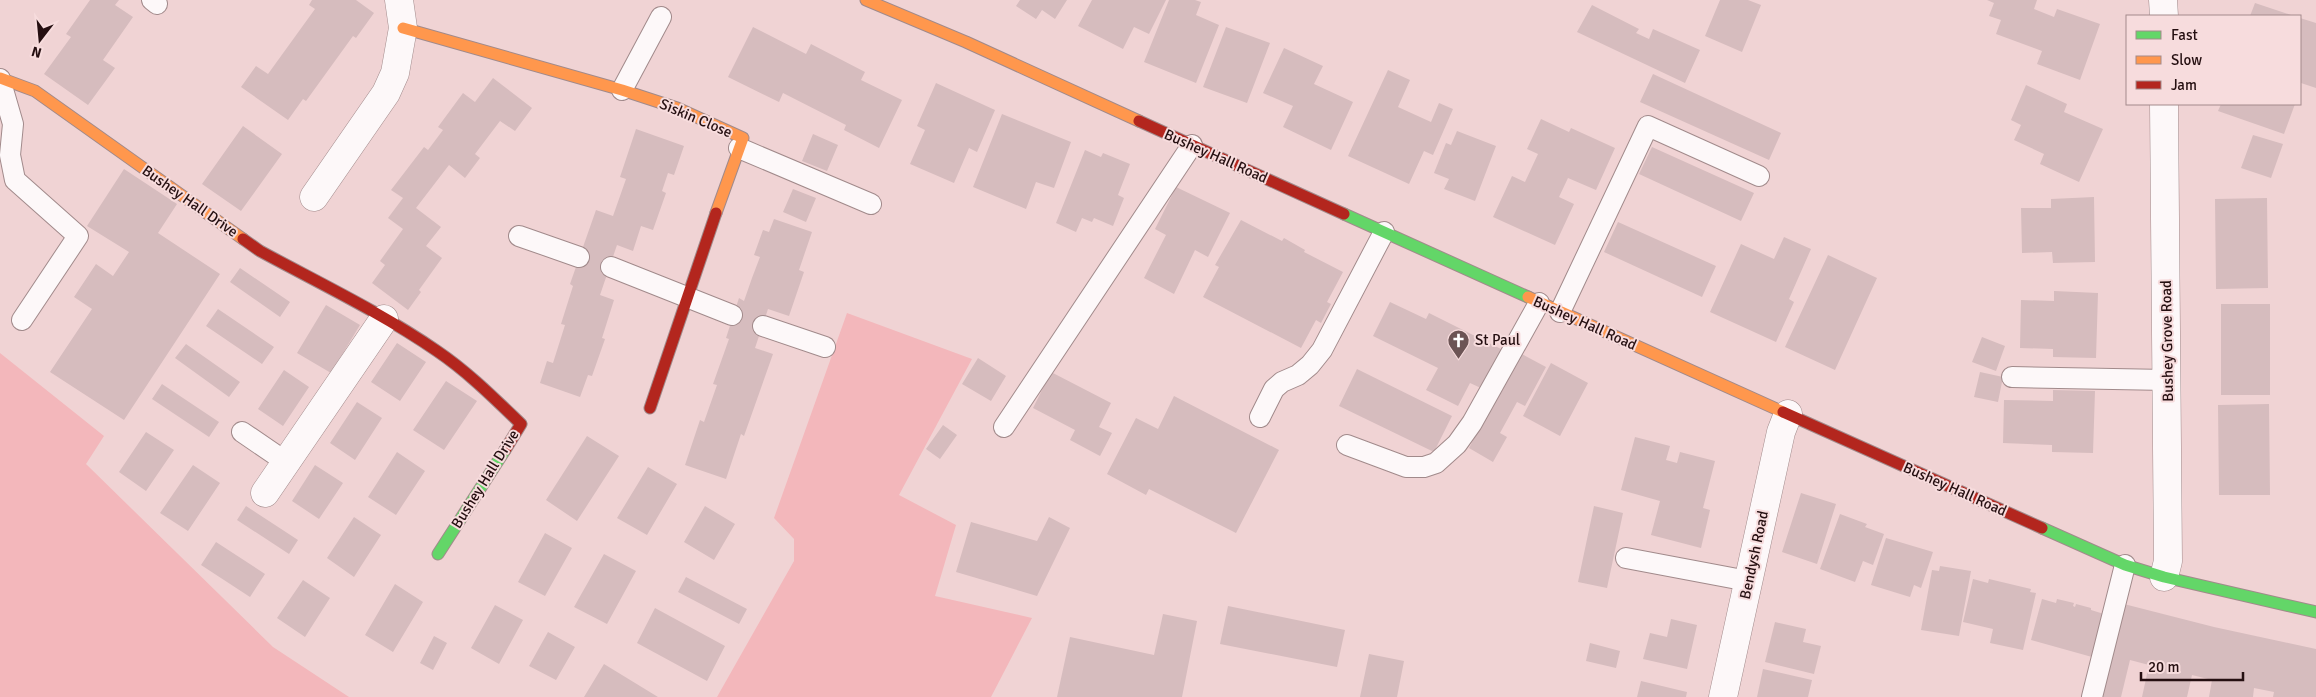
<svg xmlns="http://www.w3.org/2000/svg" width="2316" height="697" font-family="Signika,sans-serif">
	<rect width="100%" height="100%" fill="#f0d3d4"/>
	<!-- green -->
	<path fill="#f3b7bb" d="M847 313 972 359 899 495 956 525 935 596 1032 618 991 697H717L794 561V539L774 518Z
		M0 353 104 436 86 464 273 647 349 697H0Z"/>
	<!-- building -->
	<path fill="#d6bcbe" d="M90 0H119L115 5 133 17 103 60 115 68 88 105 44 74 71 37 66 34Z
		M312 0H356L374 13 356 38 353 36 306 101 303 99 288 120 241 87 256 66 268 74 315 9 309 5Z
		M1020 0H1067L1055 19 1042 10 1036 19 1016 6Z
		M1092 0H1166L1149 34 1134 27 1123 49 1078 26Z
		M1169 0H1195L1201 2 1196 15 1219 25 1196 83 1144 62Z
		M1720 0H1748L1761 5 1742 52 1705 36Z
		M1987 0H2037L2034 9 2054 17 2057 9 2100 24 2080 80 2037 64 2042 51 1996 34 2001 20 1989 16 1994 3Z
		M2255 3 2294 16H2250Z
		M1592 5 1639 29 1636 33 1649 39 1653 29 1700 50 1685 83 1577 32Z
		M2300 18 2316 23V88L2301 83 2300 87Z
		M753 27 806 54 811 44 865 72 861 80 902 100 879 148 844 130 846 125 783 93 779 102 728 77Z
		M1226 27 1270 43 1247 103 1203 87Z
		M1284 48 1323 66 1314 84 1353 102 1331 150 1283 127 1293 106 1263 93Z
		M1388 70 1410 80 1398 107 1431 122 1439 103 1453 109 1433 155 1424 151 1409 184 1348 156Z
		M1653 74 1781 133 1769 160 1640 102Z
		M493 78 532 108 515 131 500 121 475 154 480 158 465 178 449 165 416 208 441 227 426 246 442 258 419 290 421 292 408 310 372 283 385 265 380 261 403 229 388 218 403 198 391 190 424 147 428 150 443 130 438 127 463 93 475 102Z
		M936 83 995 110 977 152 969 148 954 183 910 164 925 130 917 126Z
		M2026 85 2067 104 2064 112 2103 129 2079 182 2040 164 2044 154 2014 140 2021 125 2011 120Z
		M2221 104H2295L2284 134 2218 111Z
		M1002 114 1071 142 1054 188 1036 182 1026 209 973 187Z
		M1541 119 1569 132 1571 128 1615 148 1596 190 1568 178 1559 197 1574 204 1555 245 1493 217 1512 176 1525 182 1538 154 1527 149Z
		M243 126 282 154 241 211 202 184Z
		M636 129 684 146 674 175 668 173 662 191 666 193 653 230 641 226 633 251 617 245 600 295 614 300 602 338 605 339 592 376 588 375 580 397 540 383 547 361 553 363 565 325 561 324 573 286 570 284 596 210 613 216 626 179 620 177Z
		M1457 131 1496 146 1475 201 1444 189 1449 179 1434 173 1446 143 1451 145Z
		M813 134 838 145 827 171 802 161Z
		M2253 135 2283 144 2271 178 2241 168Z
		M1652 147 1754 193 1741 221 1639 174Z
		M1085 150 1101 157 1103 153 1130 164 1118 195 1124 198 1113 226 1094 218 1092 222 1082 218 1076 232 1056 223Z
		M124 169 177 204 158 233 220 274 124 420 50 372 92 309 74 297 96 264 113 276 129 252 87 226Z
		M1176 187 1230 213 1208 257 1195 250 1174 294 1144 278 1166 235 1155 229Z
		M793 189 816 198 806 222 783 212Z
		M2094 197 2095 262 2053 263 2052 252 2022 253 2021 208H2051V199Z
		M2267 198 2268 288 2216 289 2215 199Z
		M774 219 812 232 799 270 804 272 789 316 768 309 755 348 773 354 744 436 741 434 726 479 685 465 700 420 704 422 717 385 713 384 729 339 726 338 739 298 744 301 752 278 760 257 754 255 763 230 769 232Z
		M1241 220 1282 241 1284 238 1305 250 1304 252 1343 272 1327 302 1331 304 1321 323 1316 320 1301 348 1203 297 1219 267 1215 265Z
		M1618 222 1716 266 1702 297 1604 252Z
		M1784 237 1811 249 1789 299 1794 302 1776 342 1710 312 1741 244 1774 259Z
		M1828 255 1877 278 1835 370 1785 347Z
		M240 268 290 302 280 317 230 282Z
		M2054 291 2098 293 2096 358 2053 357V349L2020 348 2021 300 2054 301Z
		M1390 302 1426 319 1429 313 1503 350 1483 389 1470 383 1458 406 1426 390 1438 368 1373 336Z
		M2221 304H2270V395H2221Z
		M326 305 360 325 331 373 297 353Z
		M218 309 274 347 262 364 206 326Z
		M1982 337 2005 346 1996 371 1972 362Z
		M397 343 426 362 400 401 371 382Z
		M186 344 240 382 229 397 175 358Z
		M1520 353 1546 367 1525 406 1517 402 1500 433 1507 437 1493 462 1469 448Z
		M978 358 1006 376 991 401 962 384Z
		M1551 363 1588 383 1560 436 1523 416Z
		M1357 369 1452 416 1434 452 1339 406Z
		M284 370 309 387 283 426 258 409Z
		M1051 372 1111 403 1099 427 1112 433 1100 456 1070 440 1075 430 1033 408Z
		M1980 372 2003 377 1998 402 1974 397Z
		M446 381 477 401 444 450 413 430Z
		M162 384 219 422 209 437 152 399Z
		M2053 390 2095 391 2093 453 2052 452V445L2003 443 2004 400 2053 401Z
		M1174 396 1279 450 1236 533 1149 489 1146 495 1107 474 1136 418 1158 429Z
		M357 402 382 418 355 460 330 443Z
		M2269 404 2270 495H2219L2218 405Z
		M943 425 957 435 940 459 926 449Z
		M146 432 174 450 146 491 119 472Z
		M587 436 619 456 577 521 546 500Z
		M1635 437 1670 446 1666 460 1677 463 1680 452 1715 461 1703 508 1710 510 1701 548 1651 535 1660 501 1621 490Z
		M397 452 425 471 396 515 368 497Z
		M193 465 220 483 188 531 160 513Z
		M315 465 343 483 319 519 292 501Z
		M648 467 677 484 647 535 617 518Z
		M1801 493 1836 504 1817 564 1782 552Z
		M246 506 298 540 289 554 237 520Z
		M705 506 735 524 714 560 684 542Z
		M1594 506 1623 513 1607 588 1578 582Z
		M1840 514 1867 524 1865 527 1884 534 1873 565 1863 561 1855 582 1820 569Z
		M354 517 381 535 354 577 327 558Z
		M1049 517 1070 528 1037 596 956 572 971 522 1037 541Z
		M545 533 572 548 545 596 518 582Z
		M1886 538 1933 552 1921 588 1914 585 1910 597 1871 585Z
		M216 542 265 574 250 597 201 565Z
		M604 554 636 571 607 624 574 607Z
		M1940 566 1971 571 1959 636 1921 630 1932 570 1939 571Z
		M686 577 747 609 739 624 678 592Z
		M1973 579 1988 583 1989 579 2031 589 2030 592 2036 593 2023 650 1990 643 1993 629 1963 622Z
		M303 580 330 598 305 637 277 618Z
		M395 584 423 602 393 652 365 635Z
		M2042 599 2056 603 2057 599 2074 603 2073 606 2075 607 2076 604 2091 608V610L2104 614 2092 657 2031 640Z
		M2120 603 2214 627 2316 649V697H2273L2274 692 2254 688 2253 697H2209L2212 680 2192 675 2187 697H2142L2149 665 2130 660 2121 697H2096Z
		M495 605 523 620 499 664 471 648Z
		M1228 606 1345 630 1337 667 1220 644Z
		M655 608 725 646 707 681 637 643Z
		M1163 614 1197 621 1182 697H1057L1070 637 1154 655Z
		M1671 619 1697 625 1687 669 1643 659 1650 633 1667 637Z
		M1775 622 1806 629 1803 642 1821 646 1814 674 1765 662Z
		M548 632 575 647 556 680 529 666Z
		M434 636 447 643 433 670 420 663Z
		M1590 643 1620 651 1616 668 1586 661Z
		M1369 654 1404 661 1397 697H1360Z
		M604 664 658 697H584Z
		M1763 669 1812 680 1808 697H1757Z
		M1641 681 1687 692 1686 697H1637Z"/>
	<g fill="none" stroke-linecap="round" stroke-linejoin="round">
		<defs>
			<path id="lane" d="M152 0 157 4
				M0 79 13 124 10 155 15 180 78 236 22 320
				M622 90 661 17
				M739 148 871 204
				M519 236 579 257
				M611 267 732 315
				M1560 312 1648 126 1759 176
				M763 326 825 347
				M2012 377 2167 380
				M1260 417 1274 389 1282 382 1298 375 1310 365 1322 350 1384 232
				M1004 427 1192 145
				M242 432 286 462
				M1347 445 1406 467H1424L1436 463 1457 444 1472 423 1539 303
				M1626 558 1748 581
				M2092 697 2125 565"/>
			<path id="street" d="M2163 0 2164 16
				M314 197 386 93 395 73 403 28 399 0
				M265 493 384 319
				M2164 577 2168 561 2164 104
				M1723 697 1781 432 1788 414"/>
			<path id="fast" d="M1344 214 1528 297
				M2042 528 2125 565 2164 577 2316 612
				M438 554 505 450"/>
			<path id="slow" d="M866 0 966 42 1139 121
				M403 28 622 90 677 108 743 138 716 213
				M0 78 35 91 243 239
				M1528 297 1783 412"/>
			<path id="jam" d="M1139 121 1344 214
				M243 239 260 251C319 283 382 313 437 351 468 372 494 398 521 424L505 450
				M650 408 716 213
				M1783 412 2042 528"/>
		</defs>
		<!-- lane casing -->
		<use href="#lane" stroke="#a18a8b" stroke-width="22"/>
		<!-- street casing -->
		<use href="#street" stroke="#a18a8b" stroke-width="29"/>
		<!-- fast casing -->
		<use href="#fast" stroke="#a18a8b" stroke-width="13"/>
		<!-- slow casing -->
		<use href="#slow" stroke="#a18a8b" stroke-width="13"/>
		<!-- jam casing -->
		<use href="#jam" stroke="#a18a8b" stroke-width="13"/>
		<!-- lane -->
		<use href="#lane" stroke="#fdf8f9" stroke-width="20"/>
		<!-- street -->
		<use href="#street" stroke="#fdf8f9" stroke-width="28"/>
		<!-- fast -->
		<use href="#fast" stroke="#63d668" stroke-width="11"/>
		<!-- slow -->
		<use href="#slow" stroke="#ff974d" stroke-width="11"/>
		<!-- jam -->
		<use href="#jam" stroke="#b3261e" stroke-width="11"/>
	</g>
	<!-- icons -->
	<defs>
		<symbol id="church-pin" viewBox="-11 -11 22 30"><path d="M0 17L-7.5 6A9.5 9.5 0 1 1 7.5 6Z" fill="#6c5455" stroke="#f7dcdd"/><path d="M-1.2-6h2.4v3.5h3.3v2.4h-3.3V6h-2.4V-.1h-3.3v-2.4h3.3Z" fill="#fff"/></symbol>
	</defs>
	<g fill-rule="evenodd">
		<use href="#church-pin" x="1446" y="328" width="25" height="34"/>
	</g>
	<g text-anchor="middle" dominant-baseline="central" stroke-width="4" stroke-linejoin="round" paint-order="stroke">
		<!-- street labels -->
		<g font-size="15" fill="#250f11" stroke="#f7dcdd">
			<text transform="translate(696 118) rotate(23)">Siskin Close</text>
			<text transform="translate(1216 156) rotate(24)">Bushey Hall Road</text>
			<text transform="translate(190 201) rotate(35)">Bushey Hall Drive</text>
			<text transform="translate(1585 323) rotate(24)">Bushey Hall Road</text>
			<text transform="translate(2167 341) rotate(-91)">Bushey Grove Road</text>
			<text transform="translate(485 479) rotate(-58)">Bushey Hall Drive</text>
			<text transform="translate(1955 489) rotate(24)">Bushey Hall Road</text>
			<text transform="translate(1754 555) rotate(-78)">Bendysh Road</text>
		</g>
		<!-- poi labels -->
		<g font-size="15" fill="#250f11" stroke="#f7dcdd" text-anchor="start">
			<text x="1475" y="340">St Paul</text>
		</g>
	</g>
	<!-- legend -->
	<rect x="2126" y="15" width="175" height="90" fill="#f7dcdd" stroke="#a38a8b"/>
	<rect x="2136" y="31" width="25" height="8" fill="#63d668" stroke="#a38a8b"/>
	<text x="2171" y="40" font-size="15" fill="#250f11">Fast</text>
	<rect x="2136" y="56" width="25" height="8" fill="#ff974d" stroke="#a38a8b"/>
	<text x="2171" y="65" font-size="15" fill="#250f11">Slow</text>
	<rect x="2136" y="81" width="25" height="8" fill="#b3261e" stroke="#a38a8b"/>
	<text x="2171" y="90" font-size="15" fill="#250f11">Jam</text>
	<!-- north arrow -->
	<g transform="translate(40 40) rotate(196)" stroke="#f7dcdd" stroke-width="4" paint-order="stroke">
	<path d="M0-4L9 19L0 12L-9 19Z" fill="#250f11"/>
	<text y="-8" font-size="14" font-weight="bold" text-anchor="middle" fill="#250f11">N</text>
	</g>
	<!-- scale -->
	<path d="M2141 672v8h102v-8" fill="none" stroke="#250f11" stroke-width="2.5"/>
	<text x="2148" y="672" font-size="15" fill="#250f11" stroke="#f7dcdd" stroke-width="4" paint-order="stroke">20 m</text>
</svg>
